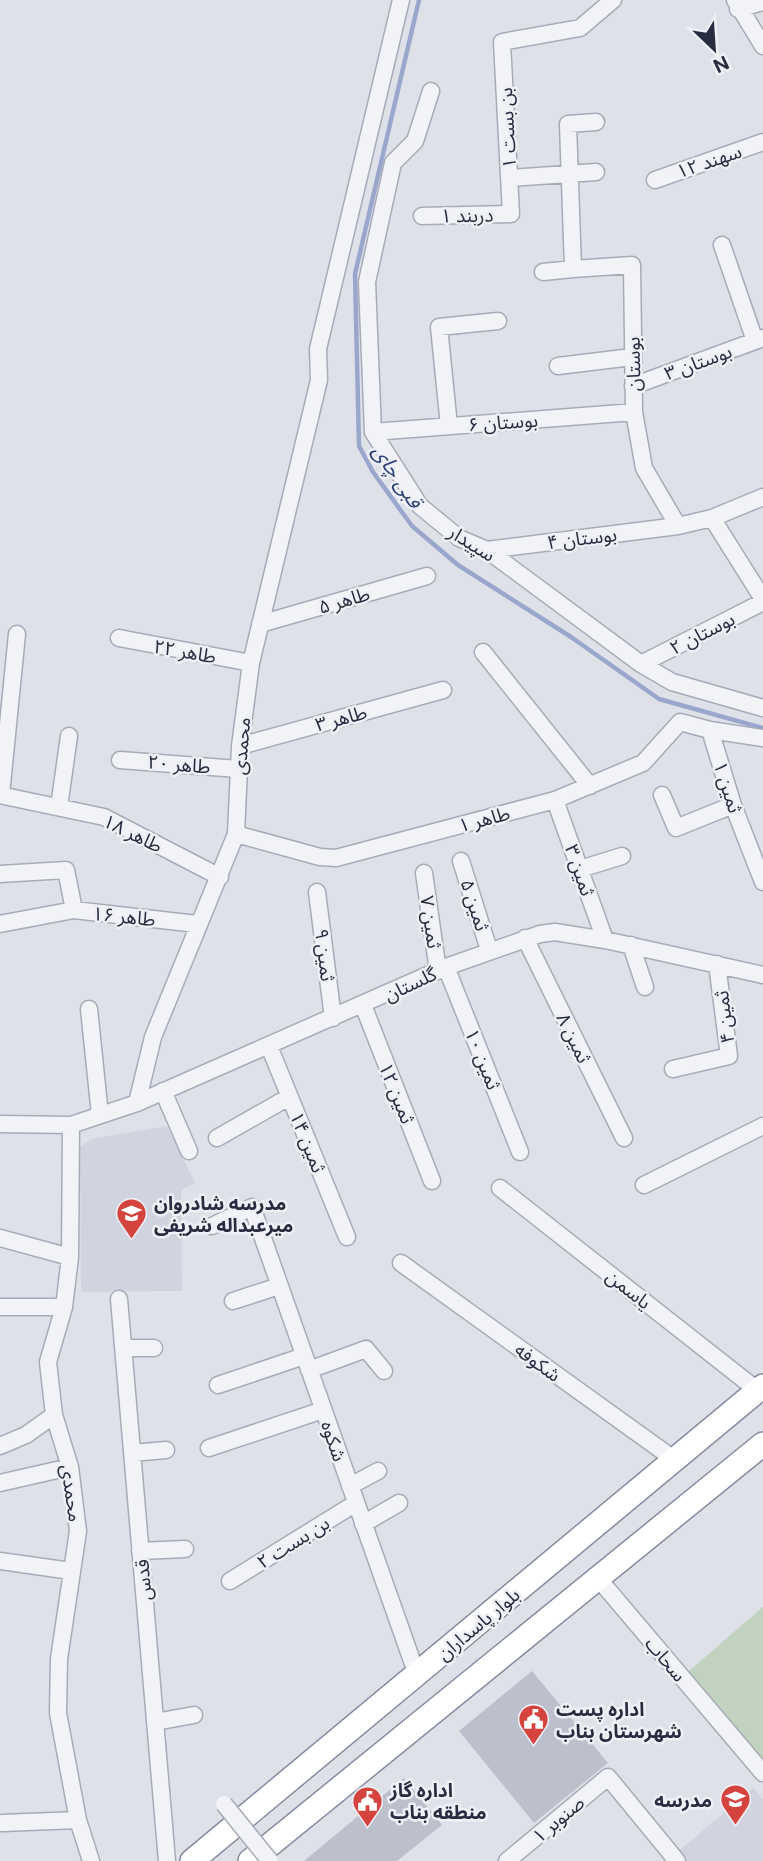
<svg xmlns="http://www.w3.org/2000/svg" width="763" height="1861" font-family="'Public Sans','Noto Sans Arabic',sans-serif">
	<rect width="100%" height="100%" fill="#dfe1e9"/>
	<!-- built -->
	<path fill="#d1d3de" d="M167 1126 195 1183 181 1190 182 1291 81 1292 80 1147 91 1139Z
		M753 1788 763 1799V1861H680L675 1854Z"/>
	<!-- green -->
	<path fill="#c1d3bf" d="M763 1607V1768L683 1676Z"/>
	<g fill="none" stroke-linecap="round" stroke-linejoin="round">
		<!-- stream -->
		<path stroke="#98a7cb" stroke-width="4.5" d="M419 0 355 274 359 446 373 472 412 526 458 565 571 637 659 699 763 728"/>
	</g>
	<!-- building -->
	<path fill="#bcbfcc" d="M532 1671 608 1763 534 1823 459 1731Z
		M404 1778 442 1825 397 1861H304Z"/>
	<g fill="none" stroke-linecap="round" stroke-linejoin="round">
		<defs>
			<path id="minor" d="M735 0 763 46
				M738 9 763 2
				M431 91 415 141 393 163 367 282 373 432 420 506 459 538 487 550 641 664 672 682 763 708
				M596 122 568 124 573 269 632 265 634 412 644 468 678 526 712 518 763 599
				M510 178 596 172
				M655 180 763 142
				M422 216 511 214 502 42 580 28 613 0
				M722 245 755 341
				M543 272 573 269
				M558 366 632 357
				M633 386 763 338
				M449 426 439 327 498 321
				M373 432 634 412
				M712 518 763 497
				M487 550 678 526
				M260 624 427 576
				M119 638 251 663
				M483 652 590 786
				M641 664 763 602
				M710 730 733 805 763 882
				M240 746 443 690
				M120 760 238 769
				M0 795 104 817 220 877
				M1 795 17 634
				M662 795 676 828 733 805
				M555 800 605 940
				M59 807 69 736
				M236 834 320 857 336 858 555 800 643 763 680 722 710 730 763 738
				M461 861 489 950
				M580 869 622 856
				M424 873 438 971
				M0 874 66 870 74 910 197 924
				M317 892 333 1018
				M0 924 74 910
				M525 938 624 1138
				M631 945 645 987
				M446 967 520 1152
				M363 1005 432 1181
				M89 1009 100 1115
				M269 1046 347 1237
				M673 1069 729 1056 717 964
				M163 1091 189 1151
				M137 1103 153 1037 236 834 240 746 251 663 319 380 318 349 401 0
				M0 1124 71 1125 137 1103 446 967 540 934 555 932 605 940 763 975
				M71 1125 70 1257 64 1307 48 1362 54 1415 70 1467 78 1531 59 1659 58 1713 78 1820 91 1861
				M217 1138 289 1097
				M644 1185 763 1126
				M500 1188 757 1390
				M212 1226 252 1207 417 1675
				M0 1238 70 1257
				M401 1263 675 1460
				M119 1299 167 1861
				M233 1301 279 1286
				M0 1307H64
				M123 1348H154
				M309 1370 366 1349 384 1371
				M218 1385 304 1356
				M0 1446 26 1435 54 1415
				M209 1448 323 1410
				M132 1453 166 1450
				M0 1483 70 1467
				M350 1486 378 1471
				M363 1524 399 1503
				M140 1551 185 1549
				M0 1561 71 1571
				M597 1577 763 1773
				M230 1581 356 1503
				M155 1722 194 1715
				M2 1823 78 1820
				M507 1861 608 1777 677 1861"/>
			<path id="highway" d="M192 1861 763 1386
				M250 1861 763 1444"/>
		</defs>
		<!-- minor casing -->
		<use href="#minor" stroke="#a8abb7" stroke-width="19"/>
		<!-- highway casing -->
		<use href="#highway" stroke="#868ba0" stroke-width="26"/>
		<!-- minor -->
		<use href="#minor" stroke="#f2f3f7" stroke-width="16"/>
		<!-- highway -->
		<use href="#highway" stroke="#fff" stroke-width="23"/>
		<defs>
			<path id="minor-bridge" d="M224 1804 270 1861"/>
		</defs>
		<!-- minor-bridge casing -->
		<use href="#minor-bridge" stroke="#a8abb7" stroke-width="19" stroke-linecap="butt"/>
		<!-- minor-bridge -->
		<use href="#minor-bridge" stroke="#f2f3f7" stroke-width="16"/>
	</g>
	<!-- icons -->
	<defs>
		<symbol id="school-pin" viewBox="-11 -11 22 30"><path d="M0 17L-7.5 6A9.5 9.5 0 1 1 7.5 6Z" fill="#d4433e" stroke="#eef0f6"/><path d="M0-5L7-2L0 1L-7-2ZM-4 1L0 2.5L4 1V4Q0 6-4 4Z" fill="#fff"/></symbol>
		<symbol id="civic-pin" viewBox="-11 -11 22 30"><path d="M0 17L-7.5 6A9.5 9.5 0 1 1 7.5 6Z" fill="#d4433e" stroke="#eef0f6"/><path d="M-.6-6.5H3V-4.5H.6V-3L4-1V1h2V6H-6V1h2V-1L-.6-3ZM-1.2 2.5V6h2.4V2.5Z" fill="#fff"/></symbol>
	</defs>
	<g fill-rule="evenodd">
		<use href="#school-pin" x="114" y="1196" width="35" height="47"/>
		<use href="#civic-pin" x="516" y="1702" width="35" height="47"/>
		<use href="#school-pin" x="718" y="1782" width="35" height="47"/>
		<use href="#civic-pin" x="350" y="1784" width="35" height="47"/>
	</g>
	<g text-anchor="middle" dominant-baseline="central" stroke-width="5" stroke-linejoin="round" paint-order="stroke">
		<!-- street labels -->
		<g font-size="19" fill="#272c41" stroke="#eef0f6">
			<text transform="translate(507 128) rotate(-93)">بن بست ۱</text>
			<text transform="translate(709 161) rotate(-19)">سهند ۱۲</text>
			<text transform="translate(467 215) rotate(-1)">دربند ۱</text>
			<text transform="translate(698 362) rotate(-20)">بوستان ۳</text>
			<text transform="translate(633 364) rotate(-91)">بوستان</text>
			<text transform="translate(503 422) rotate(-4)">بوستان ۶</text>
			<text transform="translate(582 538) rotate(-7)">بوستان ۴</text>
			<text transform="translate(472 543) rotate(32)">سپیدار</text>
			<text transform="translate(344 600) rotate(-16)">طاهر ۵</text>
			<text transform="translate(702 633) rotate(-27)">بوستان ۲</text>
			<text transform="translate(185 651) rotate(10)">طاهر ۲۲</text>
			<text transform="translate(341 718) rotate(-15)">طاهر ۳</text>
			<text transform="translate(241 746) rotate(-85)">محمدی</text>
			<text transform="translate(179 764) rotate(5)">طاهر ۲۰</text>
			<text transform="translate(728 787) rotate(72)">ثمین ۱</text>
			<text transform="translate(484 819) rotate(-15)">طاهر ۱</text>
			<text transform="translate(133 833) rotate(26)">طاهر ۱۸</text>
			<text transform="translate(580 870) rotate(71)">ثمین ۳</text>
			<text transform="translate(475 905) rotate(72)">ثمین ۵</text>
			<text transform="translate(124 916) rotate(6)">طاهر ۱۶</text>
			<text transform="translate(431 922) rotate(82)">ثمین ۷</text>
			<text transform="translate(325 955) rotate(83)">ثمین ۹</text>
			<text transform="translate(410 984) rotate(-25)">گلستان</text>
			<text transform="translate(724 1017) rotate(-97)">ثمین ۴</text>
			<text transform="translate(574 1038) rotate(64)">ثمین ۸</text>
			<text transform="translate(483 1059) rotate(68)">ثمین ۱۰</text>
			<text transform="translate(397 1093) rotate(68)">ثمین ۱۲</text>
			<text transform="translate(308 1142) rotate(68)">ثمین ۱۴</text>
			<text transform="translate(629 1289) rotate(38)">یاسمن</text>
			<text transform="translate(538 1362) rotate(36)">شکوفه</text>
			<text transform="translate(334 1441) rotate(71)">شکوه</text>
			<text transform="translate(72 1493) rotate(82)">محمدی</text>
			<text transform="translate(293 1542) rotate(-32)">بن بست ۲</text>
			<text transform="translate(143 1580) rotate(-95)">قدس</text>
			<text transform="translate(478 1624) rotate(-40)">بلوار پاسداران</text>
			<text transform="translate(666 1659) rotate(50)">سحاب</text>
			<text transform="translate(558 1819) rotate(-40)">صنوبر ۱</text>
		</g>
		<!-- poi labels -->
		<g font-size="19" font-weight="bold" fill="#272c41" stroke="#eef0f6" text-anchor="start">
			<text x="154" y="1203">مدرسه شادروان<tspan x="154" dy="22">میرعبداله شریفی</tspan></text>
			<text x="556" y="1709">اداره پست<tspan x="556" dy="22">شهرستان بناب</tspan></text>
			<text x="390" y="1790">اداره گاز<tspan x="390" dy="22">منطقه بناب</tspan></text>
			<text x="712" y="1800" text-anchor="end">مدرسه</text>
		</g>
		<!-- water labels -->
		<g font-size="21" font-style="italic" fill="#2f4276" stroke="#eef0f6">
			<text transform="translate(398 476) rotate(56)">قبی چای</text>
		</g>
	</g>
	<!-- north arrow -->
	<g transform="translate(714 49) rotate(155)" stroke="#eef0f6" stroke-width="5" paint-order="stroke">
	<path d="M0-5L12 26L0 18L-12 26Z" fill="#272c41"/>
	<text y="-10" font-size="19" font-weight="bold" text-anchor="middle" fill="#272c41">N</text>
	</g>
</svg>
